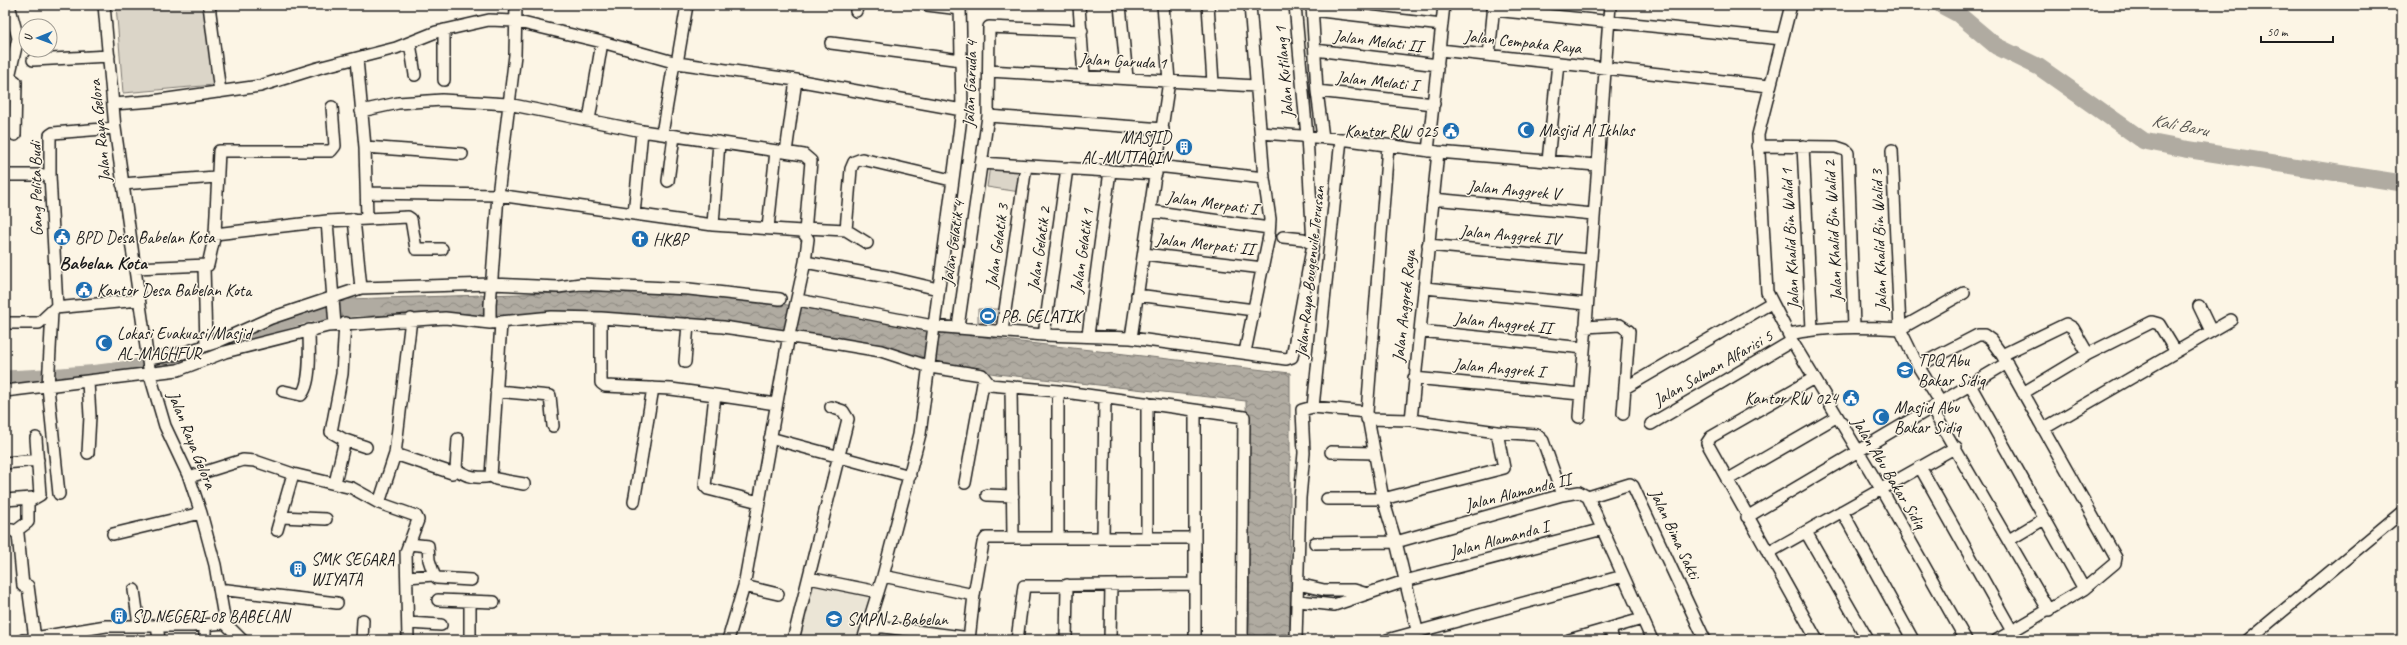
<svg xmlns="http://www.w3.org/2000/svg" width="2407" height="645" font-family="Caveat,sans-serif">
	<defs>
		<pattern id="water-waves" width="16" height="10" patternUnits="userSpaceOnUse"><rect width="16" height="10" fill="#b0aba1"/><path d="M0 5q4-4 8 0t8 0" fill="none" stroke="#8e8a82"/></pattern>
	</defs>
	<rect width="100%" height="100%" fill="#fcf5e5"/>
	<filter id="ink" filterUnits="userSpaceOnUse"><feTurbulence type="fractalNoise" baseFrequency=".025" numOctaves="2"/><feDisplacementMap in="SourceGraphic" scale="8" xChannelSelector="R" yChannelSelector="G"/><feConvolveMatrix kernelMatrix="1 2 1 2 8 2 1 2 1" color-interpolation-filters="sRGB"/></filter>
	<g filter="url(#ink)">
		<!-- built -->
		<path fill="#ebe5d6" d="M813 578 874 597 861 640H794Z"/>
		<!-- green -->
		<path fill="#dbd5c8" stroke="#7c7872" d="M116 5H215L225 84 123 93Z
			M990 165 1023 169 1020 192 987 187Z
			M978 309H999L998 322H978Z"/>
		<!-- water -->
		<path fill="url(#water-waves)" stroke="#75726c" d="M689 289 1003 340 1290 373V640H1250L1246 401 997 374 677 323 351 315 349 299Z"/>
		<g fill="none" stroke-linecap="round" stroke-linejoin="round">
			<!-- river -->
			<path stroke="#b0aba1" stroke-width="17" d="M1941 5 1958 14 1996 46 2039 67 2144 141 2185 149 2402 183
				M242 334 304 315 338 309 372 307
				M5 379C70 376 135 373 198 353"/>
			<defs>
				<path id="minor" d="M9 5 18 38 9 77
					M104 5 115 128 150 375 165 426 189 477 201 513 215 565 225 623 242 640
					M209 5 220 92
					M927 5 960 9
					M1120 5 1127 78
					M1208 5 1213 83
					M1312 5 1317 91 1323 138
					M1791 5 1758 135 1767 292 1792 341 1881 489 1966 640
					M1079 6 1084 76
					M1312 10 1442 25
					M1493 10 1782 39
					M856 11 858 5
					M444 30V80
					M410 43 415 75
					M831 43 961 60
					M1315 50 1438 65
					M1440 50 1769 86
					M1489 55 1494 5
					M357 59 365 147 367 218
					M33 60 109 56
					M677 63 687 5
					M989 71 1256 86
					M5 74 16 82 15 135
					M1317 91 1434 104
					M113 104 153 101 260 86 318 68 396 48 436 32 489 20 514 21 602 42 677 63 796 80 962 110
					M361 111 398 103 442 100 508 104 642 131 804 155 811 161 805 232
					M988 116 1163 129
					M589 120 602 42
					M1261 133 1341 139 1438 152 1596 165
					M662 134 674 63
					M1388 146 1367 412 1383 499 1396 542 1417 630
					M1757 146 1836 147 1845 150 1848 153 1854 327
					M1803 146 1812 329
					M365 147 462 154
					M1428 151 1444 5
					M786 152 796 80
					M1548 161 1558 63
					M981 163 1156 174
					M1157 166 1264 178
					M5 175H50
					M668 181 674 136
					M122 184 216 177
					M367 193 498 195 713 225 802 231 808 239 805 262 887 277 938 289
					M1433 199 1593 214
					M1150 211 1269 228
					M634 214 642 131
					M354 219 361 288
					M327 221 335 325
					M713 225 719 142
					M768 228 776 151
					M806 228 846 230
					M215 234 219 151H331L335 146 332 107
					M1283 237 1303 239 1313 244
					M867 243 846 230 851 169 854 162 862 159 951 180
					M1428 245 1590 260
					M1144 254 1263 268
					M204 266 206 345
					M135 268 208 265 215 234 327 221 408 217 411 219 416 249H442
					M1425 288 1587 304
					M1137 295 1254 310
					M798 300 933 326 1044 335 1131 338 1286 359 1292 357 1313 244 1307 136 1295 5
					M2199 306 2211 331
					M57 307 50 175V135L53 133 115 128
					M52 312 48 387 59 494
					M601 318V383L605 386 671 389 715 395 705 486 708 489 759 502
					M5 323H39L55 308 139 300
					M345 323 342 374 331 432 345 440 366 447
					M490 323V305L498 195 515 55 516 5
					M501 323 491 476 496 479 524 484
					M958 327 988 116 989 27 1082 31
					M1585 327 1620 325 1629 331 1623 414
					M1002 331 1026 166
					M1420 331 1584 348
					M1789 334C1826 326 1862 327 1900 329L1892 150
					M1044 335 1067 168
					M1088 335 1110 171
					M1131 338 1169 81 1163 5
					M1245 352 1269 236 1270 219 1264 178 1250 5
					M2002 355 2066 324 2073 328 2088 354
					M148 359 183 353 217 342 271 318 361 288 491 284 558 287 581 284 689 289 780 299
					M685 362 688 324
					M1918 366 1978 335H1984L1991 340 2002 355 2116 558 2115 563 2084 589 1997 640
					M1414 378 1580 394
					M1814 378 1711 437 1707 443 1817 640
					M1970 385 2084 589
					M1011 387 1013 537
					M1625 388 1771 303
					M5 391 178 370 225 352 328 326 445 318 490 323 552 317 601 318 723 327 839 344 881 351 930 367 982 375 990 385 1058 391 1244 417 1242 640
					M283 391 301 395C312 384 309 346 309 330
					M496 391 550 396 553 426
					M1058 391V538
					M2023 393 2088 354 2152 322 2159 324 2176 352
					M715 395 776 404
					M1147 403V538
					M1941 403 1918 366 1900 329 1964 293
					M1313 407 1341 139
					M1932 409 2049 611
					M1579 417 1610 5
					M1367 419 1411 420 1438 152
					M1411 420 1497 432 1537 435 1543 441 1562 495
					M1651 424 1792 341
					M2043 429 2231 320
					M770 438 910 476
					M1331 452 1374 453
					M88 453 90 416 88 382
					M395 454 452 473 456 469 458 439
					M5 463 38 460
					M1920 467 2012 631
					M456 469C466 477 478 479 491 476
					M189 477 243 460 255 461 293 474 352 488 379 503 416 516 418 520 406 552 408 640
					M1727 480 1836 417
					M335 483 345 440
					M965 483 984 378
					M987 495 1013 496
					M1588 497 1630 484 1633 486 1705 640
					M1327 499H1383L1504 468 1497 432
					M5 500 32 498
					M634 502 653 388
					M379 503 395 454 411 319
					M1842 511 1913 640
					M281 517 326 519
					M1747 517 2007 363
					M5 529 12 530 18 534 23 586H28L35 639
					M277 530 293 474
					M16 531 28 522V502L40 495 36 438
					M1806 532 1868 640
					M113 534 201 513
					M1103 538 1105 399
					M2009 540 2044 519
					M1315 543 1396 542 1562 495 1579 492 1588 497 1652 640
					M409 544 428 546 429 560 434 575
					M1768 553 1956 447
					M883 576 974 595
					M407 577 434 575 437 578 471 580
					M809 578 878 592
					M1298 584 1324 590H1354L1367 594
					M744 586 778 594
					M219 589 337 603
					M134 590 139 625
					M438 600 494 602
					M1299 601 1334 605 1405 581 1603 529
					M470 602V640
					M408 623 441 625
					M868 623 876 626 970 638
					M157 625 159 640
					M1610 628 1613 640
					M23 640 106 626H192L225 623
					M205 640V625
					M362 640 363 620
					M728 640 744 586 789 335 805 262
					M793 640 848 419 843 411 831 407
					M863 640 883 576 920 434 962 110 960 5
					M872 640 876 626
					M969 640 974 595 983 543 986 538H1194
					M1017 640 1024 586 1194 584
					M1066 640 1067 585
					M1110 640 1111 585
					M1195 640V411
					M1296 640 1300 498 1304 453 1302 410 1313 407 1367 412
					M1387 640 1623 576
					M1569 640 1642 619
					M2248 640 2402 512"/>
			</defs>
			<!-- minor casing -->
			<use href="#minor" stroke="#1c1c1c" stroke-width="14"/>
			<!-- minor -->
			<use href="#minor" stroke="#fcf5e5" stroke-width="11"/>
		</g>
	</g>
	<!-- icons -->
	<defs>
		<symbol id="mosque-disc" viewBox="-11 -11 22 22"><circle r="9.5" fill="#1f6fb2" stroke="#fcf5e5"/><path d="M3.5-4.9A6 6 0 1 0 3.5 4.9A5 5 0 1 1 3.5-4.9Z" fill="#fff"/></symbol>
		<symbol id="civic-disc" viewBox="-11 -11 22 22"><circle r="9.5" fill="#1f6fb2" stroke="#fcf5e5"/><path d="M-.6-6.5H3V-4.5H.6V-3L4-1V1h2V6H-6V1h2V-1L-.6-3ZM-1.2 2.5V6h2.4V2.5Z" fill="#fff"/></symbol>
		<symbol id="building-disc" viewBox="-11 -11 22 22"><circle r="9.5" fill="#1f6fb2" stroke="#fcf5e5"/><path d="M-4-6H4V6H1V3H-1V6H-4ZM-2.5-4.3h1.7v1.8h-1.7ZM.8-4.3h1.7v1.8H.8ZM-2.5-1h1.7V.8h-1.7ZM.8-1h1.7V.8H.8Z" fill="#fff"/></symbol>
		<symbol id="church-disc" viewBox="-11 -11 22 22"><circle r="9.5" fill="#1f6fb2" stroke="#fcf5e5"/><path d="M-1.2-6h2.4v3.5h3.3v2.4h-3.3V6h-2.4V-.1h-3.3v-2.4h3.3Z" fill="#fff"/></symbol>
		<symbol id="stadium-disc" viewBox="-11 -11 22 22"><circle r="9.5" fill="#1f6fb2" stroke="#fcf5e5"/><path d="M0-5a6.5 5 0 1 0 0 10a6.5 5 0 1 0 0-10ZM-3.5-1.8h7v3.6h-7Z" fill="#fff"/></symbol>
		<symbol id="school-disc" viewBox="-11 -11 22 22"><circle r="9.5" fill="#1f6fb2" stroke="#fcf5e5"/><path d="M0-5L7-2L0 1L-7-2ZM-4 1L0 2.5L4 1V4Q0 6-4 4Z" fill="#fff"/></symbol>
	</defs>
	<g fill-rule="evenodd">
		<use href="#mosque-disc" x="1516" y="120" width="20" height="20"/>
		<use href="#civic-disc" x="1441" y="121" width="20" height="20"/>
		<use href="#building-disc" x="1174" y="137" width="20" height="20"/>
		<use href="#civic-disc" x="52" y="227" width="20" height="20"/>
		<use href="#church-disc" x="630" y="229" width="20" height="20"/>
		<use href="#civic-disc" x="74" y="280" width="20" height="20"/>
		<use href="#stadium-disc" x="978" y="306" width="20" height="20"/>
		<use href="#mosque-disc" x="94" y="333" width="20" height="20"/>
		<use href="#school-disc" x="1895" y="360" width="20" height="20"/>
		<use href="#civic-disc" x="1841" y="388" width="20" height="20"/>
		<use href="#mosque-disc" x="1871" y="407" width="20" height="20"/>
		<use href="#building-disc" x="288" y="559" width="20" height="20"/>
		<use href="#building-disc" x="109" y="606" width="20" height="20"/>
		<use href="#school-disc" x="824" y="609" width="20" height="20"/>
	</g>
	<g text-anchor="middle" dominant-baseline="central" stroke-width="3" stroke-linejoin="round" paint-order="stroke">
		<!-- street labels -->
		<g font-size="17" fill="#1c1c1c" stroke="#fcf5e5">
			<text transform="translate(1378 41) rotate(7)">Jalan Melati II</text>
			<text transform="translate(1523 42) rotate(6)">Jalan Cempaka Raya</text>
			<text transform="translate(1123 61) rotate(3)">Jalan Garuda 1</text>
			<text transform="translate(1284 72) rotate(-95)">Jalan Kutilang 1</text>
			<text transform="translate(1377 81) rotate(6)">Jalan Melati I</text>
			<text transform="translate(970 84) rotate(-88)">Jalan Garuda 4</text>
			<text transform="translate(100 131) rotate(-96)">Jalan Raya Gelora</text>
			<text transform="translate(36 189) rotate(-91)">Gang Pelita Budi</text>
			<text transform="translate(1514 190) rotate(5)">Jalan Anggrek V</text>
			<text transform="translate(1212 203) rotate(8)">Jalan Merpati I</text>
			<text transform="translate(1833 231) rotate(-93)">Jalan Khalid Bin Walid 2</text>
			<text transform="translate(1510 235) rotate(5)">Jalan Anggrek IV</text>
			<text transform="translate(1790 239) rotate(-93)">Jalan Khalid Bin Walid 1</text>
			<text transform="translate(1879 240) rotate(-92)">Jalan Khalid Bin Walid 3</text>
			<text transform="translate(953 243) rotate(-82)">Jalan Gelatik 4</text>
			<text transform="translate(1205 244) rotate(6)">Jalan Merpati II</text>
			<text transform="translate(997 246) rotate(-82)">Jalan Gelatik 3</text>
			<text transform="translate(1039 249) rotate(-82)">Jalan Gelatik 2</text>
			<text transform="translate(1082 251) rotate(-82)">Jalan Gelatik 1</text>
			<text transform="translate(1310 272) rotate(-84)">Jalan Raya Bougenvile Terusan</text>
			<text transform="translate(1404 306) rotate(-84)">Jalan Anggrek Raya</text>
			<text transform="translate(1503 323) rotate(6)">Jalan Anggrek II</text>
			<text transform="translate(1499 368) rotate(5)">Jalan Anggrek I</text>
			<text transform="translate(1713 368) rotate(-30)">Jalan Salman Alfarisi 5</text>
			<text transform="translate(192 440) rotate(68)">Jalan Raya Gelora</text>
			<text transform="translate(1889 473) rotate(59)">Jalan Abu Bakar Sidiq</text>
			<text transform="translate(1518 492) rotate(-14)">Jalan Alamanda II</text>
			<text transform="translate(1675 534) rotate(65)">Jalan Bima Sakti</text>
			<text transform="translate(1499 539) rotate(-15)">Jalan Alamanda I</text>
		</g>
		<!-- poi labels -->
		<g font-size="17" fill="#1c1c1c" stroke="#fcf5e5" text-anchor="start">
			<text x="1539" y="130">Masjid Al Ikhlas</text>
			<text x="1438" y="131" text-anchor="end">Kantor RW 025</text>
			<text x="1171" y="137" text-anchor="end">MASJID<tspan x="1171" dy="20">AL-MUTTAQIN</tspan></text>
			<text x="75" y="237">BPD Desa Babelan Kota</text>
			<text x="653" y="239">HKBP</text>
			<text x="97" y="290">Kantor Desa Babelan Kota</text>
			<text x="1001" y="316">PB. GELATIK</text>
			<text x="117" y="333">Lokasi Evakuasi/Masjid<tspan x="117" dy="20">AL-MAGHFUR</tspan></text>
			<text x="1918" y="360">TPQ Abu<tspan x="1918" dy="20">Bakar Sidiq</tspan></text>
			<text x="1838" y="398" text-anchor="end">Kantor RW 024</text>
			<text x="1894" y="407">Masjid Abu<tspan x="1894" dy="20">Bakar Sidiq</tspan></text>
			<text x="311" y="559">SMK SEGARA<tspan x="311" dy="20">WIYATA</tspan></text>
			<text x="132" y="616">SD NEGERI 08 BABELAN</text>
			<text x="847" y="619">SMPN 2 Babelan</text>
		</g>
		<!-- water labels -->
		<g font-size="18" font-style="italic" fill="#575551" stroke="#fcf5e5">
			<text transform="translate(2180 125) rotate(11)">Kali Baru</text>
		</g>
		<!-- quarter labels -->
		<g font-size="19" font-weight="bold" fill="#1c1c1c" stroke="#fcf5e5">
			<text x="103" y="263">Babelan Kota</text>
		</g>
	</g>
	<!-- margin -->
	<rect width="2407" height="645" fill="none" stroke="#fcf5e5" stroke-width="20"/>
	<rect x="10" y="10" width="2387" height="625" fill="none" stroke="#1c1c1c" stroke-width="1.5" filter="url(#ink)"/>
	<!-- north arrow -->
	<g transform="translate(38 38) rotate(269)"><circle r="19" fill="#fcf5e5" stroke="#a29e95"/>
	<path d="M0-3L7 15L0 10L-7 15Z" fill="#1f6fb2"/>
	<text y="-6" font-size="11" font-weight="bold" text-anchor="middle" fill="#1c1c1c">U</text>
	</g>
	<!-- scale -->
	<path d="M2261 36v6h72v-6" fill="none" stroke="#1c1c1c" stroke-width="2"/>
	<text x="2267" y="36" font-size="12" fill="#1c1c1c" stroke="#fcf5e5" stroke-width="3" paint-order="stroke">50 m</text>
</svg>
